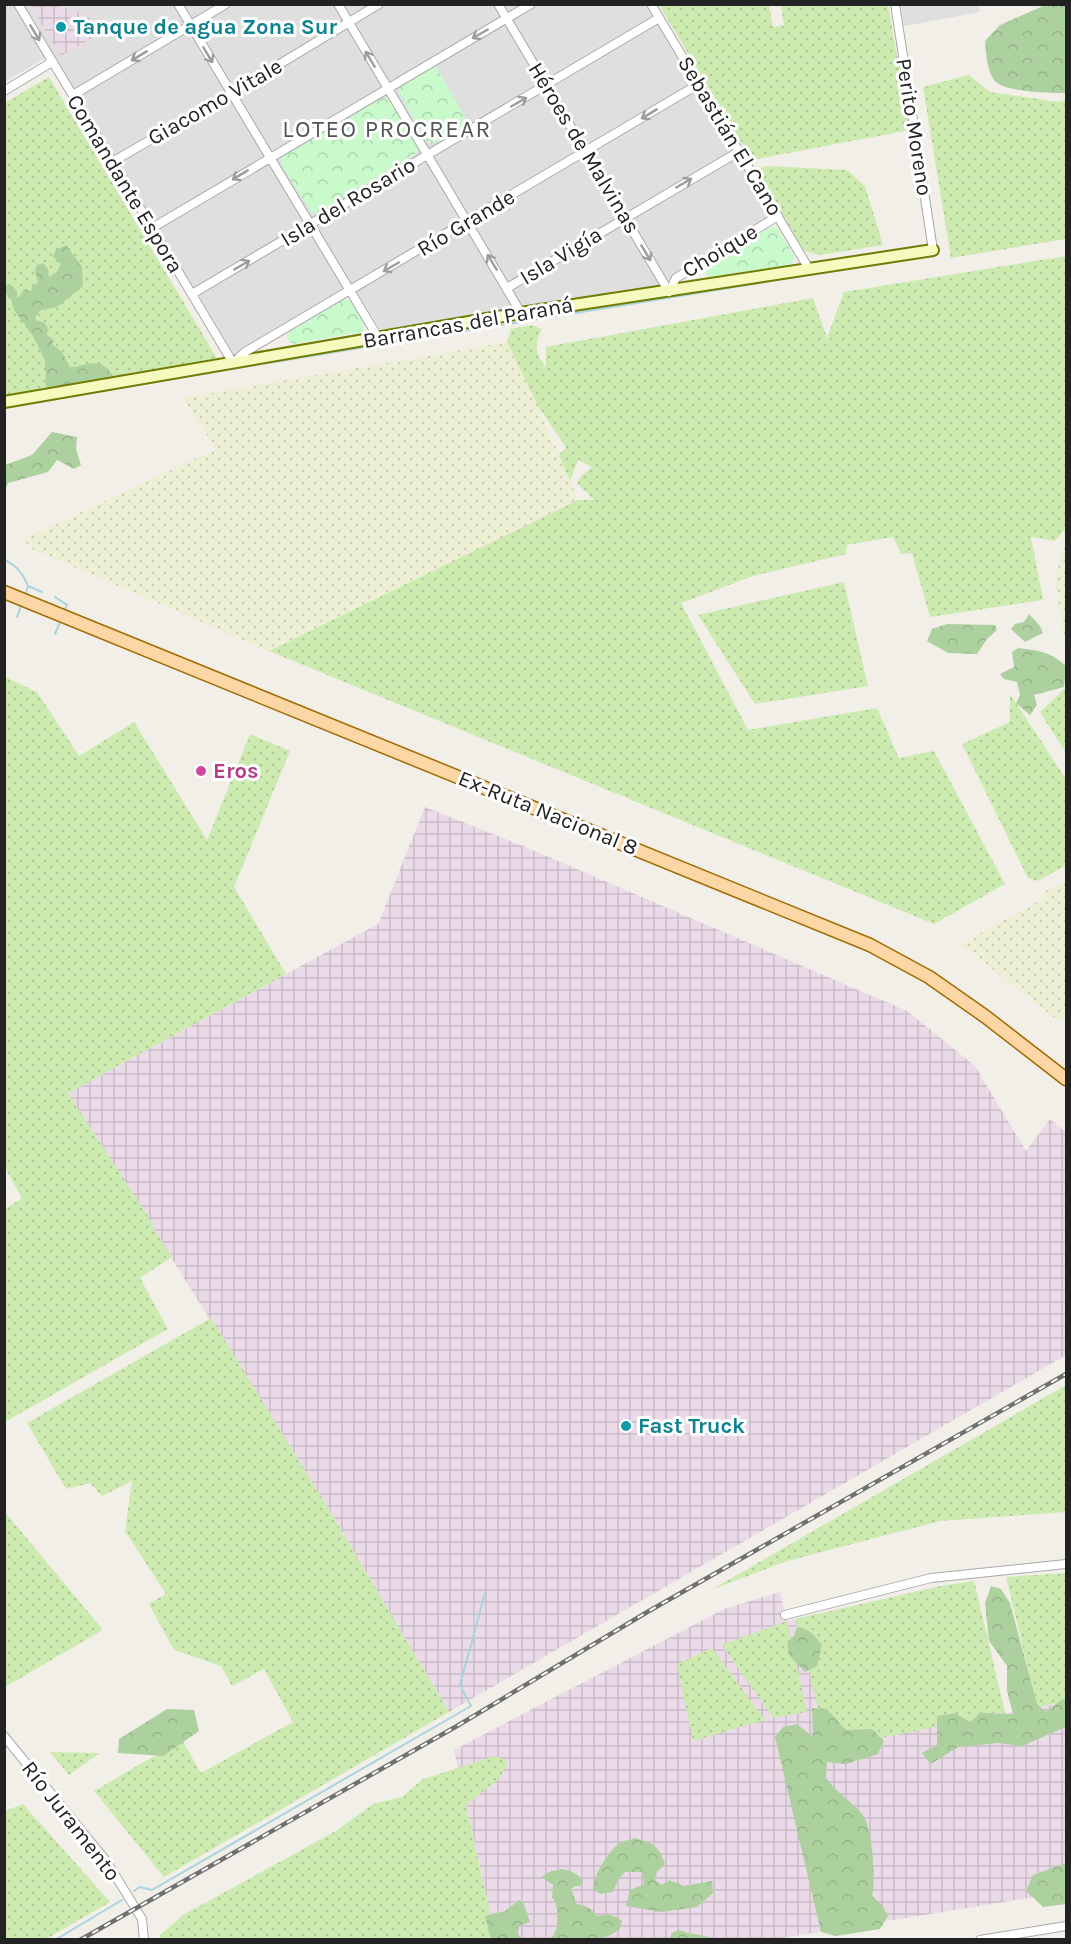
<svg xmlns="http://www.w3.org/2000/svg" width="1071" height="1944" font-family="Karla,sans-serif">
	<defs>
		<pattern id="industrial-grid" width="8" height="8" patternUnits="userSpaceOnUse" patternTransform="scale(1.5)"><rect width="8" height="8" fill="#ebdbe8"/><path d="M0 4h8M4 0v8" fill="none" stroke="#c9bcc7"/></pattern>
		<pattern id="farmland-dots" width="8" height="8" patternUnits="userSpaceOnUse" patternTransform="scale(1.5)"><rect width="8" height="8" fill="#eef0d5"/><path d="M2 2h.1M6 6h.1" fill="none" stroke="#ccceb7" stroke-width="1.8" stroke-linecap="round"/></pattern>
		<pattern id="grass-dots" width="8" height="8" patternUnits="userSpaceOnUse" patternTransform="scale(1.5)"><rect width="8" height="8" fill="#cdebb0"/><path d="M2 2h.1M6 6h.1" fill="none" stroke="#b0c997" stroke-width="1.8" stroke-linecap="round"/></pattern>
		<pattern id="forest-crowns" width="20" height="18" patternUnits="userSpaceOnUse" patternTransform="scale(1.5)"><rect width="20" height="18" fill="#add19e"/><path d="M2 6a3 3 0 1 1 6 0M12 15a3 3 0 1 1 6 0" fill="none" stroke="#95b388"/></pattern>
		<pattern id="park-crowns" width="20" height="18" patternUnits="userSpaceOnUse" patternTransform="scale(1.5)"><rect width="20" height="18" fill="#c8facc"/><path d="M2 6a3 3 0 1 1 6 0M12 15a3 3 0 1 1 6 0" fill="none" stroke="#acd6af"/></pattern>
	</defs>
	<rect width="100%" height="100%" fill="#f2efe9"/>
	<!-- residential -->
	<path fill="#e0dfdf" d="M5 5H647L774 216 656 287 381 331 351 283 235 356 53 53 5 82Z
		M901 5H978L980 12 904 26Z"/>
	<!-- industrial -->
	<path fill="url(#industrial-grid)" d="M33 5H54L87 14 99 34 61 56 32 8Z
		M425 807 523 846 907 1011 975 1066 1026 1151 1050 1119 1066 1132V1355L449 1712 325 1503 68 1093 378 924Z
		M974 1581 1005 1713 1066 1702V1892L777 1939H496L454 1750 724 1609 780 1592 787 1621 941 1586Z"/>
	<!-- farmland -->
	<path fill="url(#farmland-dots)" d="M507 342 539 408 578 500 269 651 30 548 24 539 216 449 183 398Z
		M1066 544V652L1055 581 1063 548Z
		M1066 880V1015L1057 1020 961 944 1042 899 1044 892Z"/>
	<!-- grass -->
	<path fill="url(#grass-dots)" d="M659 5H769L773 27 784 25 781 5H888L910 130 752 160Z
		M969 75 990 92 1059 102 1066 100V239L951 258 923 87Z
		M49 77 218 360 5 395 4 103Z
		M767 166 847 170 865 186 883 245 820 255 804 251 756 169Z
		M1066 256V528L1055 541 1031 537 1043 600 930 617 912 553 901 554 893 537 847 545 846 554 753 576 681 603 748 730 877 708 899 758 934 751 1005 884 934 924 269 651 578 500H594L577 483 581 476 592 467 578 460 570 481 559 455 566 447 539 408 507 342 511 329 532 325 542 329C533 344 536 354 546 368V347L813 298 827 338 844 292Z
		M844 582 868 686 755 704 698 615Z
		M5 677 37 692 79 756 134 722 207 840 250 734 290 751 234 887 286 974 68 1093 153 1224 152 1226 172 1257 140 1278 168 1329 5 1422V1209L22 1198 4 1166Z
		M1066 687V753L1040 712Z
		M1010 694 1066 779V865L1038 881 1028 878 962 744 1010 722Z
		M211 1318 325 1503 449 1712 164 1877 94 1791 182 1740 201 1773 293 1722 264 1669 232 1686 221 1666 174 1650 149 1604 166 1594 125 1531 132 1481 102 1496 90 1483 66 1489 27 1423Z
		M1066 1385V1512L940 1521 784 1562 711 1590Z
		M5 1512 103 1630 5 1687H4Z
		M1066 1573V1702L1037 1707 1006 1577Z
		M974 1581 1005 1713H980L970 1722 955 1713 938 1716 936 1727 880 1738 872 1729 846 1730 827 1709 818 1708 809 1670 817 1666 803 1628 797 1627 795 1619 941 1586Z
		M787 1621 807 1712 773 1718 722 1645Z
		M712 1648 765 1720 693 1741 677 1664Z
		M50 1752 100 1753 69 1775Z
		M495 1756 508 1761 500 1778 466 1805 496 1939 161 1940 160 1935 183 1915 336 1831 373 1804 402 1797 423 1779Z
		M23 1804 110 1902 46 1939H5V1811Z"/>
	<!-- forest -->
	<path fill="url(#forest-crowns)" d="M1066 5V93C1052 93 1006 92 996 82 987 73 986 53 985 41L1000 25 1043 6Z
		M66 245 82 267 83 286 57 307 41 310 36 316V320L45 323 49 330 46 334 54 340 52 344 62 352 70 367C85 367 102 355 111 374L109 382 55 392 46 386 45 360 33 336 14 310 11 299 5 293 4 286 10 284 17 291V297H20L24 289 31 291 33 285 38 283 35 270 37 265 43 263 48 269 49 277 57 272 61 264 53 256 56 250Z
		M52 432 77 437 76 449 81 465 74 469 57 460 48 472 8 483 5 491V465L32 455Z
		M1029 614 1040 626 1043 633 1025 642 1011 629 1015 624 1024 622Z
		M947 624 995 625 997 630 987 639 977 654 948 653 927 641 932 629Z
		M1018 648C1040 651 1049 651 1066 666L1064 687 1034 695 1037 705 1030 715 1016 703 1020 695 1017 682 1004 679 1000 674 1014 667 1012 652Z
		M991 1586 1001 1589 1010 1603 1037 1704 1046 1712 1062 1699H1066V1727L1022 1746 998 1743 958 1747 931 1764 922 1753 937 1745V1716L955 1713 970 1722 980 1713 1013 1714 1007 1691V1666L989 1641 985 1603Z
		M797 1627C809 1628 815 1636 822 1645L817 1666 805 1672 790 1656 787 1644 794 1636Z
		M812 1708 827 1709 846 1730 872 1729 884 1741 878 1754 846 1764 827 1762 826 1778C836 1792 851 1801 862 1814 873 1827 876 1880 872 1896L882 1905 888 1916 880 1929 836 1936 821 1932 775 1737 783 1727 797 1724 813 1737Z
		M167 1709 194 1710 199 1731 163 1756 118 1753 119 1739Z
		M635 1838C653 1843 659 1846 665 1864L657 1872 655 1880 662 1885 669 1880 684 1886 712 1881 713 1893 697 1907 661 1912 626 1906 630 1890 644 1884 642 1872H625L618 1880 613 1892 601 1894 594 1890C591 1878 608 1853 617 1845 621 1841 630 1840 635 1838Z
		M1066 1863V1904L1043 1907 1026 1891 1033 1875Z
		M561 1869C569 1870 580 1874 583 1882L580 1886H575L571 1889 577 1904C586 1906 592 1908 597 1916 608 1914 613 1914 622 1921L619 1930C599 1944 572 1940 549 1939 560 1934 560 1907 552 1897L553 1885 541 1877 549 1872Z
		M519 1900 523 1902 530 1922 519 1926 518 1934 522 1939H491L485 1916 505 1911Z
		M679 1930C691 1935 701 1933 712 1939H669L672 1933Z"/>
	<!-- park -->
	<path fill="url(#park-crowns)" d="M435 65 469 124 432 144 426 140 398 90 402 85Z
		M384 97 390 100 418 147 417 153 318 213 311 212 281 164 282 157Z
		M773 226 778 229 794 256V259L790 265 710 277 706 275 705 267 707 264Z
		M345 299 352 302 364 324 363 332 294 344 288 341 287 336 289 332Z"/>
	<g fill="none" stroke-linecap="round" stroke-linejoin="round">
		<!-- stream -->
		<path stroke="#aad3df" stroke-width="2" d="M4 407 231 369 814 274
			M4 560C17 565 23 574 28 586L26 593
			M28 586 42 592
			M55 597 67 605 65 609
			M17 617 21 606
			M55 634 60 622
			M134 1891 140 1887 152 1890 471 1706 460 1685 485 1593
			M55 1940 122 1900"/>
		<defs>
			<path id="street" d="M18 4 233 363 245 352 699 84
				M178 4 379 339
				M338 4 521 313
				M498 4 669 292
				M651 4 809 269
				M895 4 933 250
				M4 91 52 62
				M73 95 226 4
				M112 162 232 93 379 4
				M152 228 531 4
				M507 288 740 151
				M669 292 676 278 778 216
				M192 294 659 18
				M785 1615 931 1578 1066 1564
				M4 1736 107 1862 142 1919 144 1940
				M980 1940 1066 1926"/>
			<path id="secondary" d="M4 402 521 313 933 250"/>
			<path id="primary" d="M4 592 870 945 929 977 986 1017 1066 1079"/>
		</defs>
		<!-- street casing -->
		<use href="#street" stroke="#a9a9a9" stroke-width="10"/>
		<!-- secondary casing -->
		<use href="#secondary" stroke="#707d05" stroke-width="14"/>
		<!-- primary casing -->
		<use href="#primary" stroke="#a06b00" stroke-width="15"/>
		<!-- street -->
		<use href="#street" stroke="#fff" stroke-width="8"/>
		<!-- secondary -->
		<use href="#secondary" stroke="#f7fabf" stroke-width="10"/>
		<!-- primary -->
		<use href="#primary" stroke="#fcd6a4" stroke-width="12"/>
		<defs>
			<path id="rail" d="M80 1940 457 1726 649 1611 1066 1374"/>
		</defs>
		<!-- rail casing -->
		<use href="#rail" stroke="#707070" stroke-width="4.5"/>
		<!-- rail -->
		<use href="#rail" stroke="#fff" stroke-width="2" stroke-dasharray="7" stroke-linecap="butt"/>
	</g>
	<!-- one-way arrows -->
	<defs><path id="oneway-shaft" d="M-6 0H5M1.5-3L5.5 0L1.5 3" fill="none" stroke-width="1.6" stroke-linecap="round" stroke-linejoin="round" transform="scale(1.5)"/></defs>
	<g stroke="#9c9c9c">
		<use href="#oneway-shaft" transform="translate(35 33) rotate(59)"/>
		<use href="#oneway-shaft" transform="translate(480 34) rotate(150)"/>
		<use href="#oneway-shaft" transform="translate(208 55) rotate(59)"/>
		<use href="#oneway-shaft" transform="translate(139 56) rotate(149)"/>
		<use href="#oneway-shaft" transform="translate(370 59) rotate(-121)"/>
		<use href="#oneway-shaft" transform="translate(519 102) rotate(-30)"/>
		<use href="#oneway-shaft" transform="translate(649 114) rotate(149)"/>
		<use href="#oneway-shaft" transform="translate(240 175) rotate(149)"/>
		<use href="#oneway-shaft" transform="translate(684 183) rotate(-30)"/>
		<use href="#oneway-shaft" transform="translate(646 253) rotate(59)"/>
		<use href="#oneway-shaft" transform="translate(492 262) rotate(-121)"/>
		<use href="#oneway-shaft" transform="translate(242 265) rotate(-30)"/>
		<use href="#oneway-shaft" transform="translate(391 267) rotate(150)"/>
	</g>
	<!-- markers -->
	<g fill="#0f9aa8" stroke="#fff" stroke-width="2">
		<circle cx="61" cy="27" r="6"/>
		<circle cx="626" cy="1426" r="6"/>
	</g>
	<circle fill="#d1479c" stroke="#fff" stroke-width="2" cx="201" cy="771" r="6"/>
	<g text-anchor="middle" dominant-baseline="central" stroke-width="6" stroke-linejoin="round" paint-order="stroke">
		<!-- culture labels -->
		<g font-size="22" font-weight="bold" fill="#0d838f" stroke="#fff" text-anchor="start">
			<text x="73" y="27">Tanque de agua Zona Sur</text>
			<text x="638" y="1426">Fast Truck</text>
		</g>
		<!-- street labels -->
		<g font-size="22" fill="#222" stroke="#fff">
			<text transform="translate(215 102) rotate(-30)">Giacomo Vitale</text>
			<text transform="translate(914 127) rotate(81)">Perito Moreno</text>
			<text transform="translate(730 136) rotate(59)">Sebastián El Cano</text>
			<text transform="translate(584 148) rotate(59)">Héroes de Malvinas</text>
			<text transform="translate(125 184) rotate(59)">Comandante Espora</text>
			<text transform="translate(348 202) rotate(-31)">Isla del Rosario</text>
			<text transform="translate(466 223) rotate(-31)">Río Grande</text>
			<text transform="translate(720 251) rotate(-31)">Choique</text>
			<text transform="translate(561 256) rotate(-31)">Isla Vigía</text>
			<text transform="translate(468 323) rotate(-10)">Barrancas del Paraná</text>
			<text transform="translate(548 813) rotate(22)">Ex-Ruta Nacional 8</text>
			<text transform="translate(71 1821) rotate(52)">Río Juramento</text>
		</g>
		<!-- hotel labels -->
		<g font-size="22" font-weight="bold" fill="#b23c85" stroke="#fff" text-anchor="start">
			<text x="213" y="771">Eros</text>
		</g>
		<!-- neighbourhood labels -->
		<g font-size="24" letter-spacing="1.5" fill="#555" stroke="#fff">
			<text x="387" y="129">LOTEO PROCREAR</text>
		</g>
	</g>
	<!-- border -->
	<rect width="1071" height="1944" fill="none" stroke="#222222" stroke-width="12"/>
</svg>
